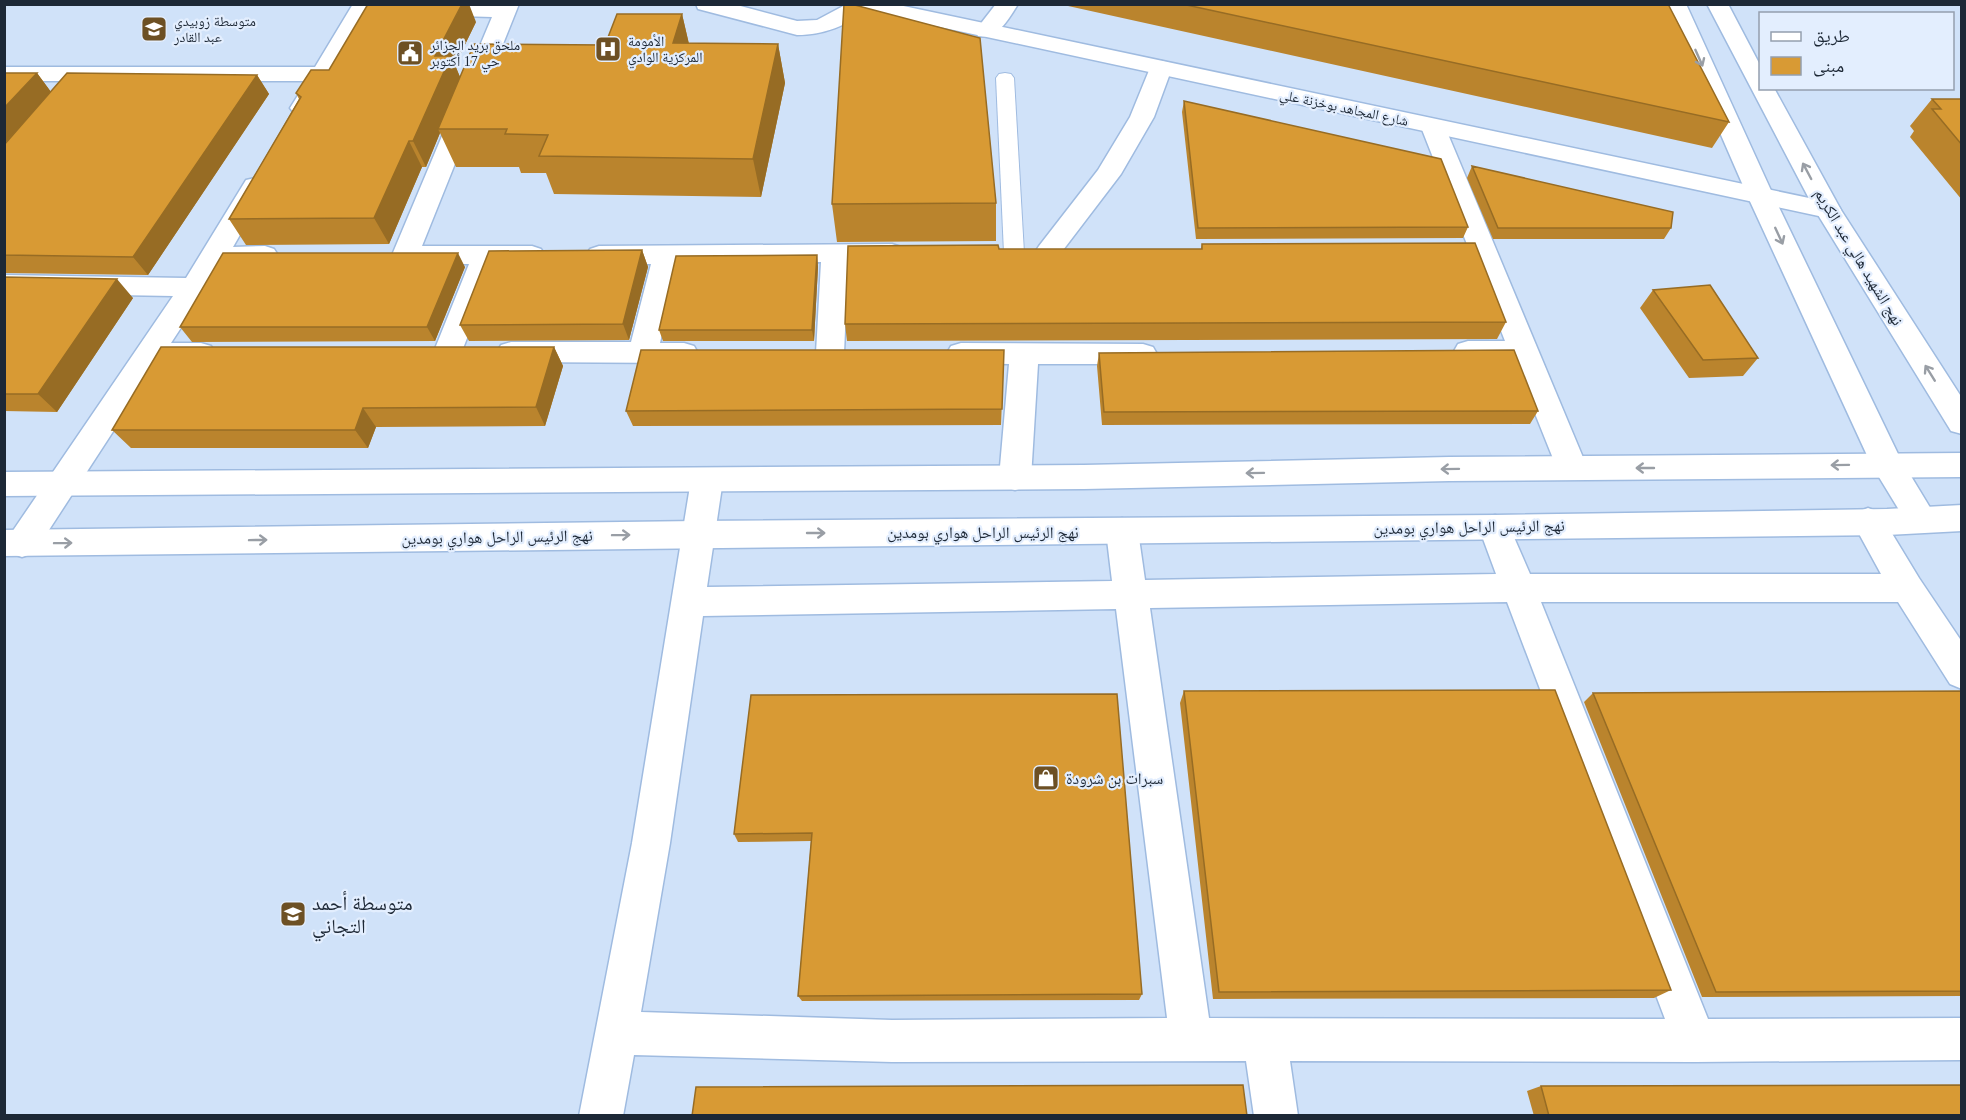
<svg xmlns="http://www.w3.org/2000/svg" width="1966" height="1120" font-family="'Times New Roman','Noto Naskh Arabic',serif">
	<rect width="100%" height="100%" fill="#d0e2f9"/>
	<g fill="none" stroke-linecap="round" stroke-linejoin="round">
		<defs>
			<path id="service" d="M1005 73 1011 74 1014 78 1024 253 1021 258 1014 260 1007 258 1004 253 996 78 999 74Z"/>
			<path id="minor" d="M353 4H374L314 108 310 113 302 115 294 113 290 108 307 81H4V67H315Z
				M418 4H519L422 246H532L541 249 545 255 541 261 532 264H496L462 351 458 358 448 361 438 358 434 351 469 264H405L396 261 392 255 492 17 426 15 418 14 415 9Z
				M696 4H733L797 21 817 20 847 4 872 5 869 10C846 25 825 35 797 35L698 9Z
				M996 4H1018C1009 19 997 40 978 36L975 31Z
				M1161 61 1169 63 1172 68 1154 117 1121 174 1057 258 1048 261 1039 258 1035 252 1039 246 1098 170 1130 117 1150 68 1153 63Z
				M1433 120 1441 122 1445 127 1587 467 1582 476 1571 479 1560 476 1514 361H1468L1458 358 1454 351 1458 344 1468 341H1505L1421 127 1425 122Z
				M255 178 264 180 268 186 233 247 265 246 274 249 278 255 274 261 265 264 222 265 171 343H201L211 346 215 353 211 360 201 363 157 364 34 553 22 557 10 553 6 544 10 535 173 296 4 293V275L186 278 246 180Z
				M892 244 901 247 905 253 901 259 892 262H848L844 353 840 360 830 363 820 360 816 353 821 262 677 263 660 343H684L694 346 698 353 694 360 684 363 511 362 501 359 497 352 501 345 511 342H631L651 264H599L590 261 586 255 590 249 599 246Z
				M961 343 1143 344 1153 347 1157 354 1153 361 1143 364H1038L1031 478 1026 487 1015 490 1004 487 999 478 1009 364 961 363 951 360 947 353 951 346Z
				M707 468 718 471 723 480 707 587 1112 581 1106 531 1111 522 1122 518 1133 522 1138 531 1145 580 1496 574 1479 528 1484 519 1495 515 1506 519 1530 574H1881L1852 521 1857 512 1868 508 1879 512 1919 578 1962 642V689L1950 684 1898 602H1541L1708 1019 1962 1018V1060L1695 1062 1290 1061 1298 1116H1254L1246 1061 892 1062 634 1055 623 1116H579L632 843 691 480 696 471ZM1507 602 1665 1019 1209 1018 1150 608ZM1116 609 1167 1018 892 1020 641 1012 670 843 703 616Z"/>
			<path id="tertiary" d="M851 4H894L1828 202 1837 204 1841 210 1837 216 1828 218 861 10 853 9Z"/>
			<path id="secondary" d="M1664 4H1686L1774 197 1900 458 1937 519 1932 528 1921 532 1910 528 1871 464 1748 197Z
				M1707 4H1728L1760 65V88H1774L1841 210 1962 398V434L1951 431 1815 210Z"/>
			<path id="primary" d="M1962 453V477L1449 481 1084 489 4 496V472L1084 465 1449 457Z
				M1962 505V531L1887 535 4 556V530L697 521 1495 515 1887 509Z"/>
		</defs>
		<!-- service casing -->
		<use href="#service" stroke="#9fbbe0" stroke-width="2"/>
		<!-- minor casing -->
		<use href="#minor" stroke="#9fbbe0" stroke-width="3"/>
		<!-- tertiary casing -->
		<use href="#tertiary" stroke="#9fbbe0" stroke-width="3"/>
		<!-- secondary casing -->
		<use href="#secondary" stroke="#9fbbe0" stroke-width="3"/>
		<!-- primary casing -->
		<use href="#primary" stroke="#9fbbe0" stroke-width="3"/>
		<!-- service -->
		<use href="#service" fill="#fff" fill-rule="evenodd"/>
		<!-- minor -->
		<use href="#minor" fill="#fff" fill-rule="evenodd"/>
		<!-- tertiary -->
		<use href="#tertiary" fill="#fff" fill-rule="evenodd"/>
		<!-- secondary -->
		<use href="#secondary" fill="#fff" fill-rule="evenodd"/>
		<!-- primary -->
		<use href="#primary" fill="#fff" fill-rule="evenodd"/>
	</g>
	<!-- wall -->
	<path fill="#ba842d" d="M1059 4H1668L1729 122 1712 148Z
		M682 14 689 44H778L785 83 761 197 554 194 546 173H521L519 167H456L440 133 426 167H422L389 244 246 245 229 219 299 99 296 93 329 70 476 22 455 65 460 77 605 45Z
		M37 73 51 92 257 75 269 94 148 275 4 273V145Z
		M1932 99H1962V200L1910 137 1914 131 1910 126Z
		M1184 101 1468 227 1463 238 1196 239 1182 112Z
		M1472 166 1671 228 1664 239H1493L1467 178Z
		M996 203V241L837 242 832 204Z
		M1202 244 1506 322 1497 339 847 341 845 324 999 249H1201Z
		M642 250 648 267 629 340 469 341 460 325Z
		M817 255 818 267 814 341H663L659 330Z
		M465 267 435 341 192 342 180 327Z
		M4 277 133 298 57 412 4 411Z
		M1653 290 1758 358 1743 376 1689 378 1640 308Z
		M554 347 563 366 545 426 376 427 368 448H131L112 430Z
		M1004 350 1001 425 633 426 626 411Z
		M1099 353 1538 411 1530 424 1102 425 1097 366Z
		M1184 691 1671 990 1654 998 1213 999 1180 703Z
		M1962 691V996L1702 997 1584 702 1593 693Z
		M751 695 1142 994 1139 1000 802 1001 798 996 811 841 738 842 734 834Z
		M1541 1086 1962 1116H1534L1527 1091Z"/>
	<!-- shaded-wall -->
	<path fill="#976c24" d="M462 4H469L476 22 455 65 462 82 438 129 440 133 426 167 413 141 435 56Z
		M682 14 691 53 673 43Z
		M778 44 785 83 761 197 753 159Z
		M37 73 51 92 4 144V108Z
		M257 75 269 94 148 275 133 257Z
		M409 141 422 167 389 244 374 218Z
		M642 250 648 267 629 340 623 324Z
		M458 253 465 267 435 341 427 327Z
		M817 255 818 267 814 341 812 330Z
		M117 279 133 298 57 412 38 394Z
		M554 347 563 366 545 426 536 407Z
		M363 408 376 427 368 448 355 430Z"/>
	<!-- building -->
	<path fill="#d89a34" stroke="#976c24" stroke-width="1.5" d="M368 4H462L435 56H451L413 141H409L374 218 229 219 301 97 296 93 311 70H329Z
		M844 4H851L980 38 996 203 832 204Z
		M1182 4H1668L1729 122Z
		M617 14H682L673 43 778 44 753 159 539 156 548 135 505 134 507 129H438L474 44 605 45Z
		M4 73H37L4 108Z
		M67 73 257 75 133 257 4 255V145Z
		M1932 99H1962V145L1932 109H1941Z
		M1184 101 1441 159 1468 227 1198 228Z
		M1472 166 1673 212 1671 228H1498Z
		M1475 243 1506 322 845 324 848 246 998 245 999 249H1202V244Z
		M642 250 623 324 460 325 489 251Z
		M223 253H458L427 327H180Z
		M817 255 812 330H659L676 256Z
		M4 277 117 279 38 394H4Z
		M1710 285 1758 358 1703 360 1653 290Z
		M161 347H554L536 407 363 408 355 430H112Z
		M641 350H1004L1002 409 626 411Z
		M1514 350 1538 411 1104 412 1099 353Z
		M1555 690 1671 990 1219 992 1184 691Z
		M1962 691V991L1716 992 1593 693Z
		M1117 694 1142 994 798 996 812 833 734 834 751 695Z
		M1243 1085 1247 1116H692L696 1087Z
		M1962 1085V1116H1549L1541 1086Z"/>
	<!-- one-way arrows -->
	<defs><path id="oneway-shaft" d="M-6 0H5M1.5-3L5.5 0L1.5 3" fill="none" stroke-width="1.6" stroke-linecap="round" stroke-linejoin="round" transform="scale(1.5)"/></defs>
	<g stroke="#999ea5">
		<use href="#oneway-shaft" transform="translate(1699 58) rotate(66)"/>
		<use href="#oneway-shaft" transform="translate(1807 171) rotate(-118)"/>
		<use href="#oneway-shaft" transform="translate(1779 236) rotate(65)"/>
		<use href="#oneway-shaft" transform="translate(1930 373) rotate(-122)"/>
		<use href="#oneway-shaft" transform="translate(1840 465) rotate(179)"/>
		<use href="#oneway-shaft" transform="translate(1645 468) rotate(180)"/>
		<use href="#oneway-shaft" transform="translate(1450 469) rotate(179)"/>
		<use href="#oneway-shaft" transform="translate(1255 473) rotate(179)"/>
		<use href="#oneway-shaft" transform="translate(816 533)"/>
		<use href="#oneway-shaft" transform="translate(621 535) rotate(-1)"/>
		<use href="#oneway-shaft" transform="translate(258 540) rotate(-1)"/>
		<use href="#oneway-shaft" transform="translate(63 543) rotate(-1)"/>
	</g>
	<!-- icons -->
	<defs>
		<symbol id="school-square" viewBox="-11 -11 22 22"><rect x="-9" y="-9" width="18" height="18" rx="4" fill="#6d5024" stroke="#e3eefe"/><path d="M0-5L7-2L0 1L-7-2ZM-4 1L0 2.5L4 1V4Q0 6-4 4Z" fill="#fff"/></symbol>
		<symbol id="hospital-square" viewBox="-11 -11 22 22"><rect x="-9" y="-9" width="18" height="18" rx="4" fill="#6d5024" stroke="#e3eefe"/><path d="M-5-5h3v3.5h4V-5h3V5h-3V1.5h-4V5h-3Z" fill="#fff"/></symbol>
		<symbol id="civic-square" viewBox="-11 -11 22 22"><rect x="-9" y="-9" width="18" height="18" rx="4" fill="#6d5024" stroke="#e3eefe"/><path d="M-.6-6.5H3V-4.5H.6V-3L4-1V1h2V6H-6V1h2V-1L-.6-3ZM-1.2 2.5V6h2.4V2.5Z" fill="#fff"/></symbol>
		<symbol id="shop-square" viewBox="-11 -11 22 22"><rect x="-9" y="-9" width="18" height="18" rx="4" fill="#6d5024" stroke="#e3eefe"/><path d="M-5-2.5h2.3a2.7 3.5 0 0 1 5.4 0H5L5.5 6h-11ZM-1.5-2.5h3a1.5 2.3 0 0 0-3 0Z" fill="#fff"/></symbol>
	</defs>
	<g fill-rule="evenodd">
		<use href="#school-square" x="139" y="14" width="30" height="30"/>
		<use href="#hospital-square" x="593" y="34" width="30" height="30"/>
		<use href="#civic-square" x="395" y="38" width="30" height="30"/>
		<use href="#shop-square" x="1031" y="763" width="30" height="30"/>
		<use href="#school-square" x="278" y="899" width="30" height="30"/>
	</g>
	<g text-anchor="middle" dominant-baseline="central" stroke-width="4.5" stroke-linejoin="round" paint-order="stroke">
		<!-- far-poi labels -->
		<g font-size="14" fill="#1d2836" stroke="#e3eefe" text-anchor="start">
			<text x="174" y="21">متوسطة زوبيدي<tspan x="174" dy="16">عبد القادر</tspan></text>
			<text x="628" y="41">الأمومة<tspan x="628" dy="16">المركزية الوادي</tspan></text>
			<text x="430" y="45">ملحق بريد الجزائر<tspan x="430" dy="16">حي 17 أكتوبر</tspan></text>
		</g>
		<!-- far-street labels -->
		<g font-size="14" fill="#1d2836" stroke="#e3eefe">
			<text transform="translate(1344 108) rotate(12)">شارع المجاهد بوخزنة علي</text>
		</g>
		<!-- street labels -->
		<g font-size="16" fill="#1d2836" stroke="#e3eefe">
			<text transform="translate(1859 257) rotate(59)">نهج الشهيد هالي عبد الكريم</text>
			<text transform="translate(1469 527) rotate(-1)">نهج الرئيس الراحل هواري بومدين</text>
			<text x="983" y="532">نهج الرئيس الراحل هواري بومدين</text>
			<text transform="translate(497 537) rotate(-1)">نهج الرئيس الراحل هواري بومدين</text>
		</g>
		<!-- poi labels -->
		<g font-size="16" fill="#1d2836" stroke="#e3eefe" text-anchor="start">
			<text x="1066" y="778">سبرات بن شرودة</text>
		</g>
		<!-- near-poi labels -->
		<g font-size="20" fill="#1d2836" stroke="#e3eefe" text-anchor="start">
			<text x="312" y="903">متوسطة أحمد<tspan x="312" dy="23">التجاني</tspan></text>
		</g>
	</g>
	<!-- border -->
	<rect width="1966" height="1120" fill="none" stroke="#1d2836" stroke-width="12"/>
	<!-- legend -->
	<rect x="1759" y="12" width="195" height="78" fill="#e3eefe" stroke="#949fae" stroke-width="1.5"/>
	<rect x="1771" y="32" width="30" height="9" fill="#ffffff" stroke="#949fae" stroke-width="1.5"/>
	<text x="1813" y="42" font-size="18" fill="#1d2836">طريق</text>
	<rect x="1771" y="57" width="30" height="18" fill="#d89a34" stroke="#949fae" stroke-width="1.5"/>
	<text x="1813" y="72" font-size="18" fill="#1d2836">مبنى</text>
</svg>
